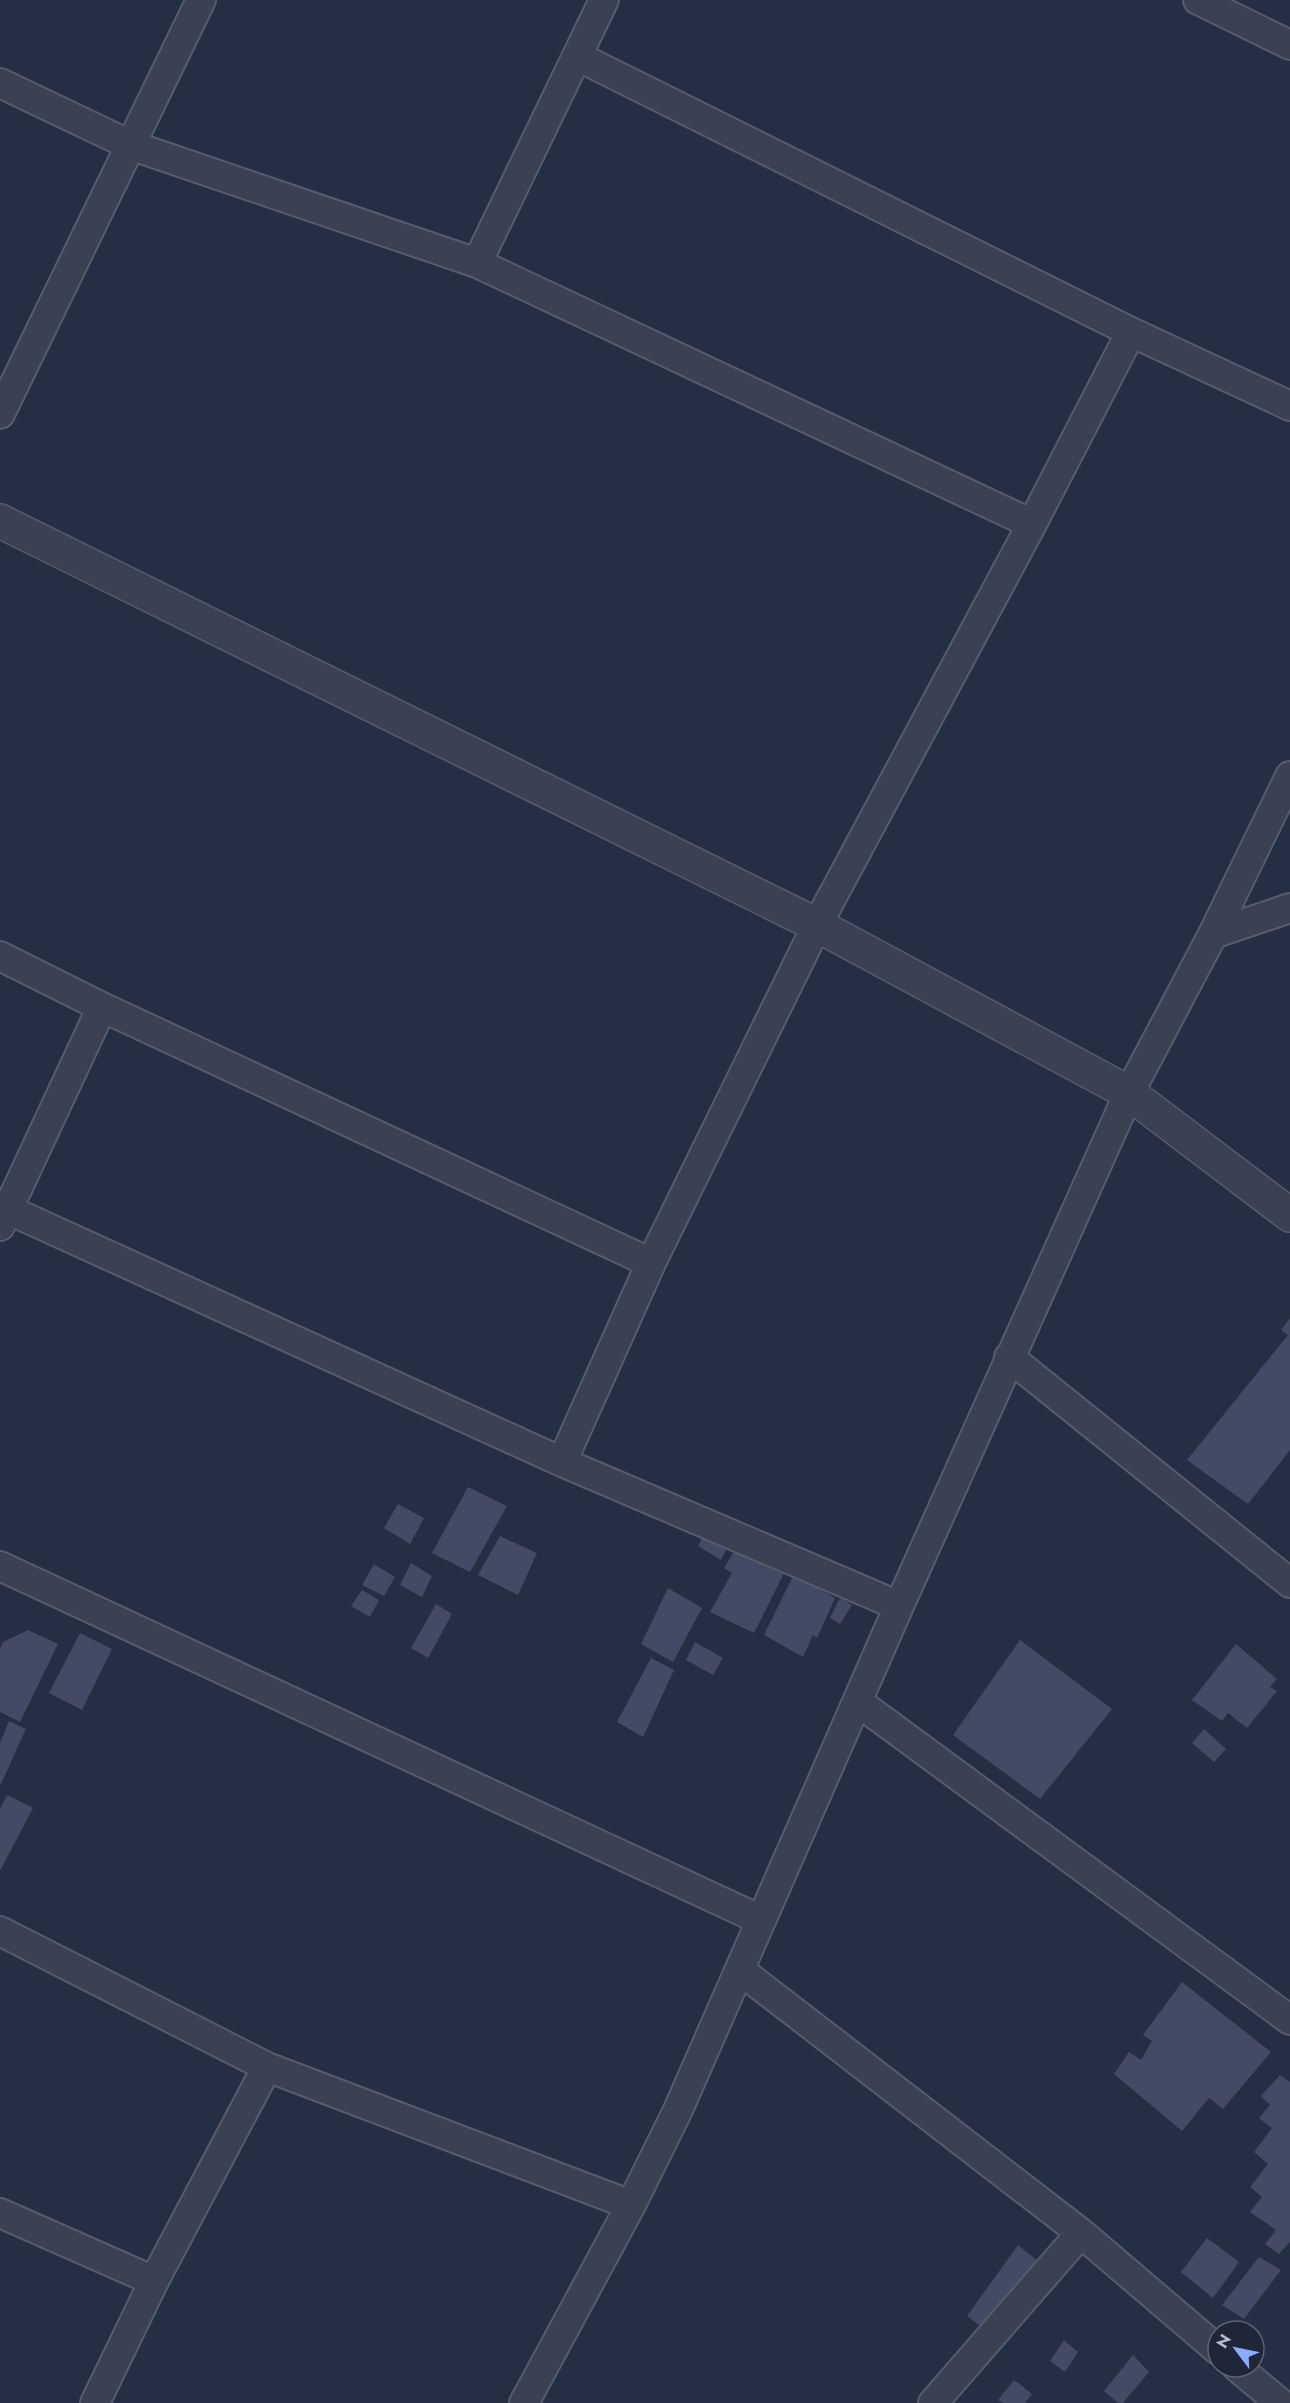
<svg xmlns="http://www.w3.org/2000/svg" width="1290" height="2403" font-family="Jost,sans-serif">
	<rect width="100%" height="100%" fill="#252f43"/>
	<!-- building -->
	<path fill="#424b63" d="M1290 1318V1450L1248 1504 1187 1460 1288 1335 1281 1330Z
		M468 1487 507 1506 470 1572 432 1553Z
		M398 1504 424 1518 410 1544 384 1528Z
		M706 1530 730 1543 721 1560 698 1546Z
		M500 1536 537 1553 518 1595 478 1575Z
		M739 1543 787 1567 754 1633 710 1612 732 1573 724 1568Z
		M411 1563 432 1576 422 1597 400 1585Z
		M374 1564 395 1577 384 1596 362 1585Z
		M794 1574 835 1598 817 1638 813 1635 803 1657 764 1635Z
		M668 1588 702 1608 673 1662 641 1644Z
		M362 1590 379 1600 370 1617 351 1606Z
		M840 1598 852 1605 840 1624 830 1618Z
		M436 1604 452 1614 428 1658 411 1648Z
		M28 1630 58 1644 20 1722 0 1712V1649L3 1642Z
		M80 1633 112 1649 82 1710 49 1693Z
		M1020 1640 1112 1709 1040 1799 953 1735Z
		M695 1642 723 1658 713 1675 686 1660Z
		M1236 1644 1277 1679 1270 1687 1277 1691 1247 1728 1228 1713 1222 1721 1192 1700Z
		M651 1658 674 1670 643 1737 617 1722Z
		M9 1721 26 1729 0 1786V1743Z
		M1204 1729 1226 1749 1214 1762 1192 1743Z
		M7 1795 33 1808 0 1871V1809Z
		M1182 1982 1271 2052 1223 2109 1209 2098 1182 2131 1114 2074 1129 2052 1141 2060 1152 2041 1143 2035Z
		M1280 2075 1290 2082V2242L1279 2254 1265 2244 1276 2230 1250 2212 1262 2197 1250 2187 1268 2164 1254 2152 1272 2128 1259 2118 1270 2105 1261 2096Z
		M1207 2238 1239 2262 1213 2298 1181 2272Z
		M1018 2245 1037 2260 984 2329 967 2316Z
		M1259 2257 1281 2270 1244 2319 1222 2305Z
		M1064 2340 1078 2352 1065 2372 1050 2361Z
		M1133 2355 1149 2372 1123 2403H1118L1104 2391Z
		M1014 2380 1032 2394 1025 2403H1003L998 2400Z"/>
	<g fill="none" stroke-linecap="round" stroke-linejoin="round">
		<defs>
			<path id="minor" d="M1198 0 1290 45
				M577 56 1131 332 1290 406
				M0 83 130 145 477 263 1032 524
				M477 263 604 0
				M0 414 201 0
				M1213 934 1290 908
				M0 956 102 1007 651 1263
				M9 1210 562 1462 899 1606
				M0 1226 102 1007
				M1009 1357 1290 1583
				M562 1462 651 1263 817 925 1032 524 1131 332
				M0 1566 761 1920
				M858 1702 1290 2020
				M0 1931 267 2067 631 2205
				M741 1971 1081 2233 1218 2350
				M0 2213 154 2281
				M1237 2367 1280 2403
				M95 2403 154 2281 267 2067
				M524 2403 631 2205 678 2110 899 1606 1129 1093 1213 934 1290 776
				M933 2403 1081 2233"/>
			<path id="tertiary" d="M0 521 817 925 1129 1093 1290 1215"/>
		</defs>
		<!-- minor casing -->
		<use href="#minor" stroke="#555c6d" stroke-width="32"/>
		<!-- tertiary casing -->
		<use href="#tertiary" stroke="#555c6d" stroke-width="36"/>
		<!-- minor -->
		<use href="#minor" stroke="#394152" stroke-width="28"/>
		<!-- tertiary -->
		<use href="#tertiary" stroke="#394152" stroke-width="33"/>
	</g>
	<!-- north arrow -->
	<g transform="translate(1236 2349) rotate(302)"><circle r="28" fill="#1e2638" stroke="#5b6273" stroke-width="1.5"/>
	<path d="M0-4.5L10 22L0 15L-10 22Z" fill="#8babfd"/>
	<text y="-9" font-size="16" font-weight="bold" text-anchor="middle" fill="#b7bdcc">N</text>
	</g>
</svg>
